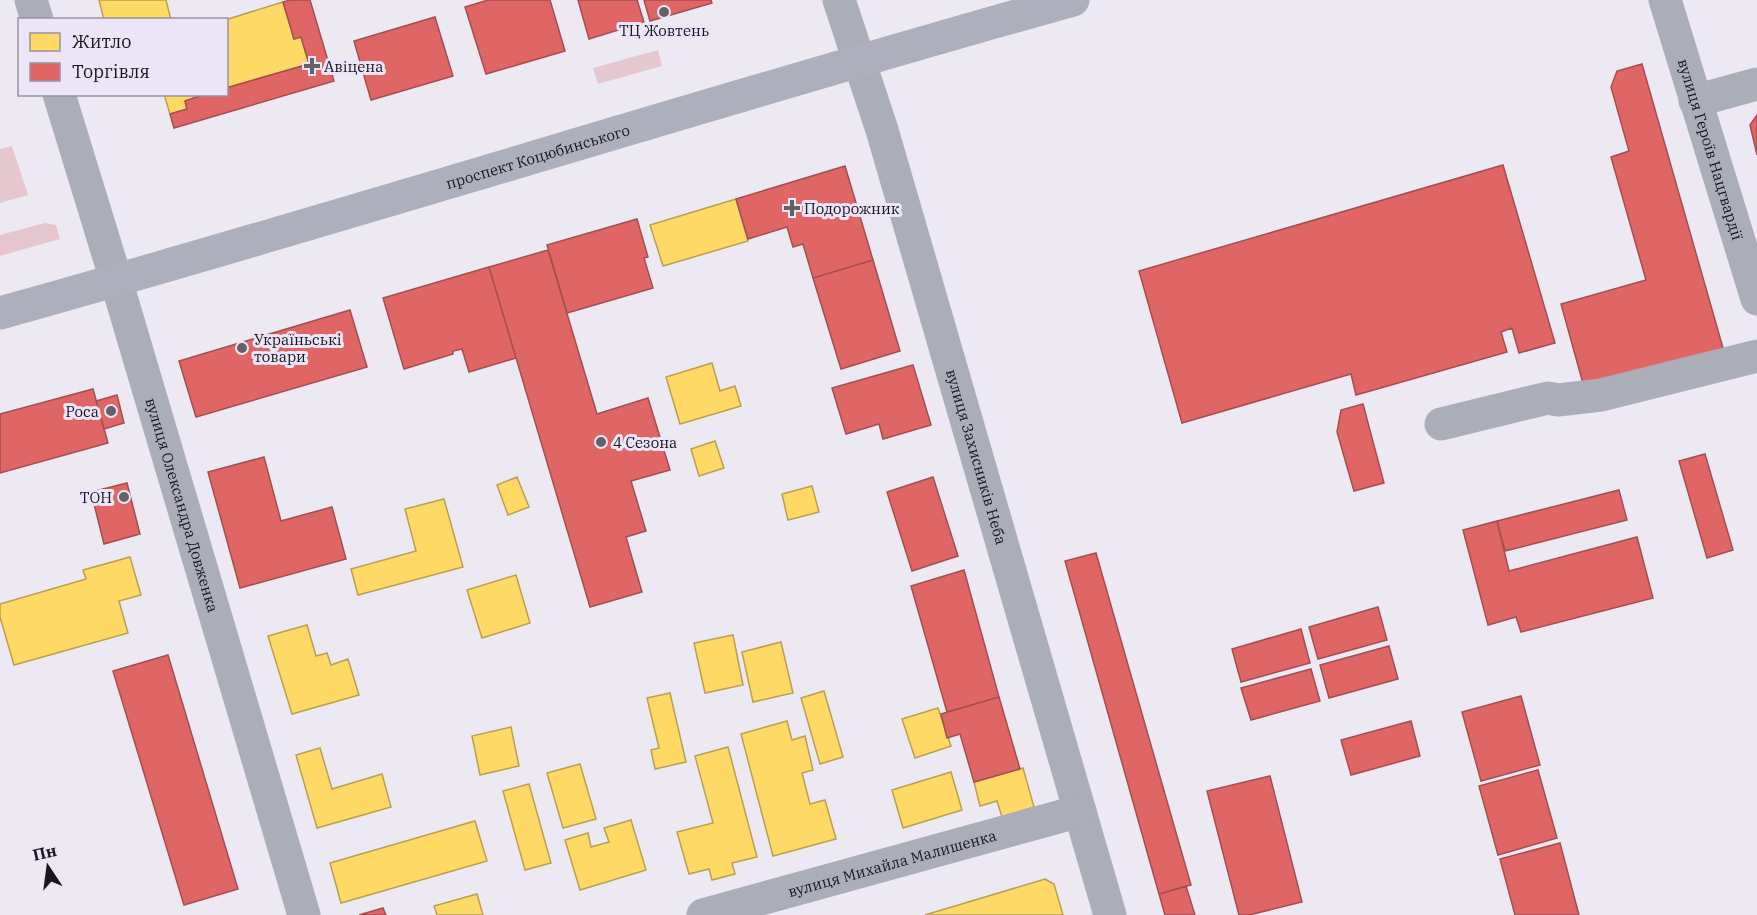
<svg xmlns="http://www.w3.org/2000/svg" width="1757" height="915" font-family="'IBM Plex Serif',serif">
	<rect width="100%" height="100%" fill="#ede9f3"/>
	<!-- green -->
	<path fill="#e5c7d0" d="M658 50 662 66 598 84 593 68Z
		M12 146 28 195 0 203V149Z"/>
	<!-- forest -->
	<path fill="#e5c6cf" d="M45 223 56 225 60 239 0 256V235Z"/>
	<!-- homes -->
	<path fill="#ffd966" stroke="#ba9f50" stroke-width="1.5" d="M99 0H166L171 20H104Z
		M283 2 294 39 301 37 309 64 226 88V20H225Z
		M164 94H206L185 101 187 109 170 114Z
		M736 199 748 241 663 266 650 225Z
		M712 363 720 391 735 386 741 406 680 424 666 377Z
		M715 441 724 468 699 476 691 449Z
		M517 477 529 507 508 515 497 485Z
		M812 486 819 512 788 520 782 494Z
		M444 499 463 567 358 595 351 569 416 551 405 509Z
		M130 557 141 595 119 601 128 633 14 665 0 617V604L86 579 83 570Z
		M516 575 530 623 482 638 467 590Z
		M307 625 316 656 327 653 331 665 348 659 359 695 292 714 268 636Z
		M733 635 743 685 705 693 694 643Z
		M781 642 793 693 753 702 742 652Z
		M824 691 843 757 820 764 801 698Z
		M670 693 686 762 655 769 651 750 659 748 647 698Z
		M938 708 951 746 915 758 902 719Z
		M787 721 792 740 805 736 813 770 802 773 810 804 825 800 836 839 773 856 741 734Z
		M511 727 519 766 480 775 472 736Z
		M728 747 757 857 732 863 735 874 712 880 709 869 689 874 677 832 713 823 695 756Z
		M320 748 332 789 382 774 391 807 317 828 296 755Z
		M580 764 596 819 563 828 547 773Z
		M1023 768 1034 807 1002 817 997 801 980 806 974 782Z
		M951 772 962 810 903 828 892 790Z
		M529 784 551 863 525 870 503 791Z
		M631 820 646 870 580 890 565 840 588 833 591 847 609 842 604 828Z
		M475 821 487 861 341 903 330 863Z
		M1045 879 1054 884 1063 915H925Z
		M477 894 483 915H437L434 906Z"/>
	<!-- shops -->
	<path fill="#e06666" stroke="#a44e50" stroke-width="1.5" d="M290 0H310L334 81 174 128 170 114 187 109 185 101 206 94H226V88L309 64 301 37 294 39 283 2Z
		M488 0H550L565 51 486 74 465 7Z
		M578 0H637L644 22 589 39Z
		M644 0H711L712 3 650 21Z
		M435 17 453 76 371 100 354 41Z
		M1642 64 1723 348 1584 387 1561 304 1646 280 1611 157 1629 151 1611 87 1617 71Z
		M1757 115V155L1750 125Z
		M1503 165 1555 343 1519 353 1512 328 1501 332 1507 352 1356 395 1351 374 1182 423 1139 271Z
		M845 166 873 260 813 278 803 244 793 247 787 227 748 239 736 199Z
		M637 219 648 257 644 258 653 288 567 313 547 245Z
		M548 250 597 414 648 398 670 470 631 481 646 531 626 537 642 592 590 607 489 267Z
		M873 260 900 351 841 369 813 278Z
		M489 267 516 358 469 372 462 349 453 351V354L404 369 383 298Z
		M350 310 367 367 196 417 179 361Z
		M913 365 931 425 883 439 879 424 846 434 832 388Z
		M93 389 108 443 0 473V414Z
		M117 395 124 423 104 429 96 401Z
		M1363 404 1384 483 1354 491 1337 432 1341 410Z
		M1705 454 1733 550 1707 558 1679 461Z
		M264 457 281 521 332 507 346 559 240 588 208 472Z
		M933 477 958 556 912 571 887 492Z
		M127 483 140 534 104 544 91 492Z
		M1619 490 1627 520 1505 551 1497 521Z
		M1497 521 1509 571 1637 537 1653 598 1521 632 1516 617 1488 625 1463 530Z
		M1096 553 1191 885 1159 894 1065 561Z
		M964 570 999 697 947 712 911 586Z
		M1378 607 1387 640 1318 659 1309 627Z
		M1301 629 1310 663 1241 682 1232 649Z
		M1389 646 1398 679 1329 698 1320 665Z
		M168 655 238 889 184 905 113 671Z
		M1311 669 1320 701 1251 720 1241 688Z
		M1521 696 1540 765 1481 781 1462 712Z
		M999 697 1020 769 974 782 960 734 947 738 941 714Z
		M1411 721 1420 756 1351 775 1341 740Z
		M1538 770 1557 838 1498 855 1479 786Z
		M1270 776 1302 902 1249 915H1239L1207 791Z
		M1560 843 1579 915H1515L1500 859Z
		M1186 886 1195 915H1165L1159 894Z
		M383 908 386 915H359Z"/>
	<g fill="none" stroke-linecap="round" stroke-linejoin="round">
		<!-- minor -->
		<g stroke="#abadb8" stroke-width="33">
			<path d="M31 0 37 20"/>
			<path id="s1" d="M839 0 882 130 1110 915"/>
			<path id="s2" d="M1665 0 1757 299"/>
			<path id="s3" d="M59 94 116 280 304 915"/>
			<path d="M1695 101 1757 84"/>
			<path d="M1441 424 1548 398 1558 400 1601 395 1757 356"/>
			<path id="s4" d="M703 915 1080 811"/>
		</g>
		<!-- major -->
		<path stroke="#aeafbc" stroke-width="33" id="s5" d="M0 313C359 213 714 100 1073 0"/>
	</g>
	<!-- markers -->
	<g fill="#636068" stroke="#ece5f7" stroke-width="2">
		<circle cx="664" cy="12" r="6"/>
		<path d="M309 57h6v6h6v6h-6v6h-6v-6h-6v-6h6z"/>
		<path d="M789 199h6v6h6v6h-6v6h-6v-6h-6v-6h6z"/>
		<circle cx="242" cy="348" r="6"/>
		<circle cx="111" cy="411" r="6"/>
		<circle cx="601" cy="442" r="6"/>
		<circle cx="124" cy="497" r="6"/>
	</g>
	<g text-anchor="middle" dominant-baseline="central" stroke-width="6" stroke-linejoin="round" paint-order="stroke">
		<!-- poi labels -->
		<g font-size="15" fill="#19171d" stroke="#ece5f7" text-anchor="start">
			<text x="664" y="30" text-anchor="middle">ТЦ Жовтень</text>
			<text x="324" y="66">Авіцена</text>
			<text x="804" y="208">Подорожник</text>
			<text x="254" y="339">Україньські<tspan x="254" dy="17">товари</tspan></text>
			<text x="99" y="411" text-anchor="end">Роса</text>
			<text x="613" y="442">4 Сезона</text>
			<text x="112" y="497" text-anchor="end">ТОН</text>
		</g>
		<!-- street labels -->
		<g font-size="15" fill="#19171d" stroke="#ece5f7">
			<text stroke="none"><textPath href="#s2" startOffset="156">вулиця Героїв Нацгвардії</textPath></text>
			<text stroke="none"><textPath href="#s5" startOffset="560">проспект Коцюбинського</textPath></text>
			<text stroke="none"><textPath href="#s1" startOffset="477">вулиця Захисників Неба</textPath></text>
			<text stroke="none"><textPath href="#s3" startOffset="429">вулиця Олександра Довженка</textPath></text>
			<text stroke="none"><textPath href="#s4" startOffset="196">вулиця Михайла Малишенка</textPath></text>
		</g>
	</g>
	<!-- legend -->
	<rect x="18" y="18" width="210" height="78" fill="#ece5f7" stroke="#9893a0" stroke-width="1.5"/>
	<rect x="30" y="33" width="30" height="18" fill="#ffd966" stroke="#9893a0" stroke-width="1.5"/>
	<text x="72" y="48" font-size="18" fill="#19171d">Житло</text>
	<rect x="30" y="63" width="30" height="18" fill="#e06666" stroke="#9893a0" stroke-width="1.5"/>
	<text x="72" y="78" font-size="18" fill="#19171d">Торгівля</text>
	<!-- north arrow -->
	<g transform="translate(48 867) rotate(347)" stroke="#ece5f7" stroke-width="4.5" paint-order="stroke">
	<path d="M0-4.5L10 22L0 15L-10 22Z" fill="#19171d"/>
	<text y="-9" font-size="16" font-weight="bold" text-anchor="middle" fill="#19171d">Пн</text>
	</g>
</svg>
